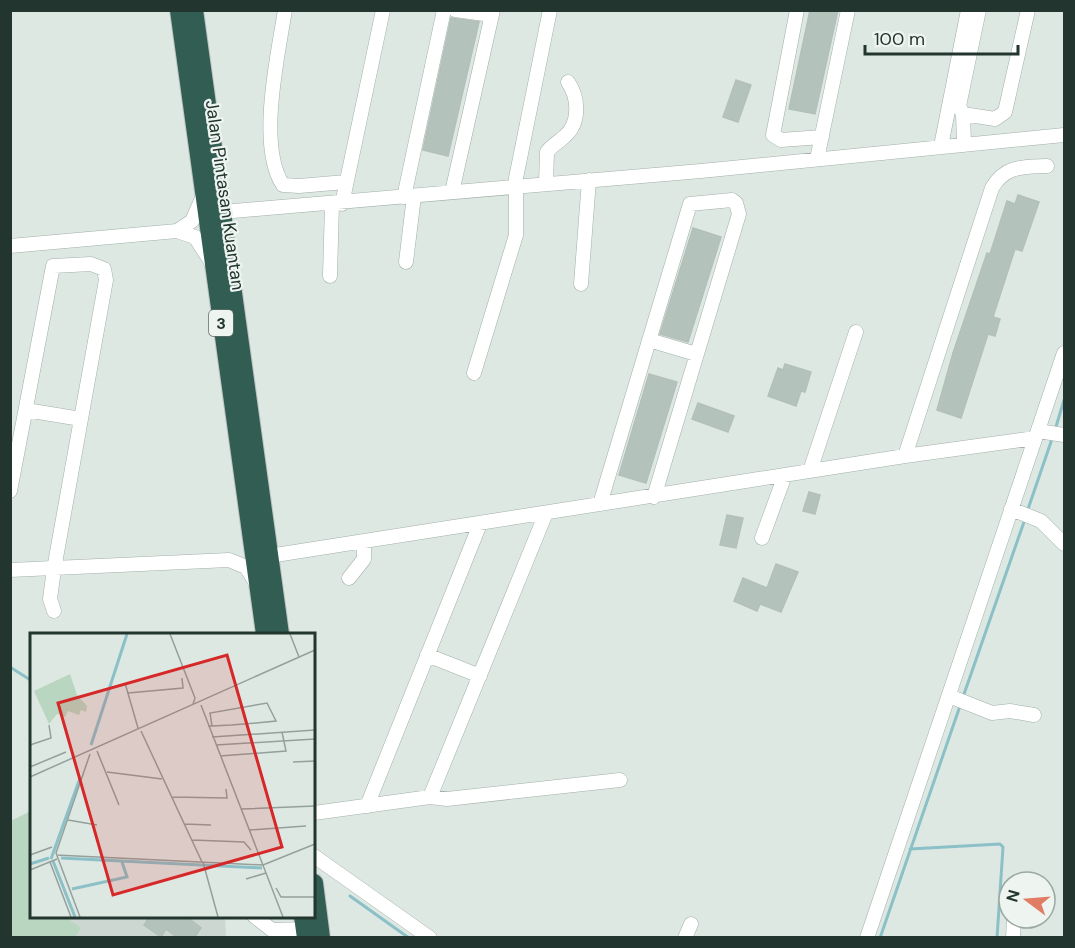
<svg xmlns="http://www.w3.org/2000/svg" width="1075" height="948" font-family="'DM Sans',sans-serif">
	<rect width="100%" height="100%" fill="#dee8e3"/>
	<!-- built -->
	<path fill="#cdd7d2" d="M31 811 32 916 225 917 226 937 11 938V821Z"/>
	<!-- green -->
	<path fill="#b9d6c0" d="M31 811 32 916 65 917 81 928 75 937H11V821Z"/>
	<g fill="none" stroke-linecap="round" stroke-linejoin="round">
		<!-- stream -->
		<path stroke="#8cc0c7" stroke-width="3" d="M1055 430 1064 400
			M1027 512 1053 436
			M10 667 32 681
			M963 697 1025 519
			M910 849 1000 844 1003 847 997 938
			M350 896 409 938
			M880 938 960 706"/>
	</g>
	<!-- building -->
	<path fill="#b4c2bc" stroke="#b2c0b9" stroke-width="1.5" d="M810 10H838L815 114 789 109Z
		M451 18 479 22 448 156 423 150Z
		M736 80 751 85 738 122 723 117Z
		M1018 195 1039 202 1022 251 1015 249 993 317 1000 319 995 336 988 334 961 418 937 410 953 353 987 253 990 254 1007 201 1015 204Z
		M693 228 721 237 688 342 660 334Z
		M785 364 811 372 805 392 801 391 796 406 768 396 778 368 783 370Z
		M649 374 677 382 646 483 619 475Z
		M698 403 734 416 728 432 692 419Z
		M809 492 820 495 815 514 803 511Z
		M727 515 743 518 736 548 720 545Z
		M776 564 798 572 781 612 760 604 757 611 734 601 743 578 767 588Z
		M150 916H186L201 928 194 938H178L166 929 161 937 144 925Z"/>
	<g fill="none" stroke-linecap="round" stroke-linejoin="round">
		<defs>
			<path id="minor" d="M285 10C278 55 257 146 283 185L299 186 346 182
				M455 10 492 15
				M797 10 773 135 781 140 822 137
				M963 114 995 119 1005 112 1028 10
				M964 143 963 114 959 106 979 10
				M941 146 968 10
				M817 159 848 10
				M546 183 547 152C552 145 559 142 565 136 580 123 579 98 568 82
				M452 192 493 10
				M404 197 444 10
				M342 204 383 10
				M222 212 701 171 1064 135
				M177 231 192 221 203 196
				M10 246 177 231 195 237 211 262
				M406 262 414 196
				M330 276 332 204
				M581 284 589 180
				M649 340 696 354
				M474 373 516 235V178L550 10
				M26 410 81 419
				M1038 431 1064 435
				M905 456 992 188C1005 165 1024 167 1047 166
				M810 471 856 332
				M10 491 53 266 91 264 104 269 106 280 54 569 50 599 54 611
				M600 504 690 204 732 200 736 203 739 214 654 497
				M1011 509 1041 521 1064 544
				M762 538 785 475
				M269 556 905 456 1035 438
				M10 570 229 560 246 567 255 582
				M349 578 364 559V543
				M427 655 480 676
				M949 696 992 713 1010 711 1034 715
				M430 797 546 513
				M367 806 480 524
				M314 813 430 797 447 799 620 780
				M314 856 430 938
				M254 916 272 930 305 929
				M685 938 691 924
				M867 938 1064 353
				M1013 938 1014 918"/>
			<path id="highway" d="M179 10 265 634
				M194 10 280 634
				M314 883 321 938
				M303 916 306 938"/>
		</defs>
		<!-- minor casing -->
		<use href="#minor" stroke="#a2afa9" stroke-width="15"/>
		<!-- highway casing -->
		<use href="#highway" stroke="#bdc2c1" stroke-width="20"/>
		<!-- minor -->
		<use href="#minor" stroke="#fff" stroke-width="14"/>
		<!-- highway -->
		<use href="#highway" stroke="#315d52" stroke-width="18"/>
	</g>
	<g text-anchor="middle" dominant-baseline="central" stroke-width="4.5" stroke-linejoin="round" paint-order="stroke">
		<!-- shield labels -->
		<rect fill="#eef5f1" stroke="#5f6f69" stroke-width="1.5" x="209" y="310" width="24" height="26" rx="4.5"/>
		<g font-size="16" font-weight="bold" fill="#22352f">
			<text x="221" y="323">3</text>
		</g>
		<!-- street labels -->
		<g font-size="18" fill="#22352f" stroke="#eef5f1">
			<text transform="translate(225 195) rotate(82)">Jalan Pintasan Kuantan</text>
		</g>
	</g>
	<!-- overview -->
	<g transform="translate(30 633)">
		<rect width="285" height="285" fill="#dee8e3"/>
		<path d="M40 41 47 62 57 73 56 79 51 77 49 82 38 78 35 84 27 81 19 91 4 58Z" fill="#b9d6c0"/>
		<path fill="none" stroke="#8cc0c7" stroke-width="3" d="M61 112 97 1M31 225 232 235M21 226 50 145M23 228 45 284M0 231 19 225M42 256 97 244 92 229"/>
		<path fill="none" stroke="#93a09b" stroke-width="1.5" d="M140 1 165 65 163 71M260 1 269 24M95 50 108 95M98 60 153 55 152 45M171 72 253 284M178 93H182L201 92 226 90 246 88 237 70 180 80 182 93M111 98 172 229M182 104 285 97M0 112 21 105 19 92M186 112 285 106M67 118 89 172M190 123 256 118 252 99M263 129 285 128M0 134 36 119M77 139 132 146M0 144 285 17M142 164 197 165 196 156M211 176 285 173M38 187 67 192M154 191 181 192M219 197 276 193M162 207 214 209 221 217M0 222 22 214M26 222 233 232 285 211M20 229 41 284M173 229 188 284M0 237 27 226M216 246 236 240M246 255 251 264H285M50 284 26 220 60 121"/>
		<path fill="#d62828" fill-opacity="0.15" stroke="#d62828" stroke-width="3" d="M197 22 252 214 83 262 28 70Z"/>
		<rect width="285" height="285" fill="none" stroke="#22352f" stroke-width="3"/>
	</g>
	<!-- border -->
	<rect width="1075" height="948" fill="none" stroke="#22352f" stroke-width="24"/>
	<!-- north arrow -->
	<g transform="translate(1027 900) rotate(286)"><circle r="28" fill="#eef5f1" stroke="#9ca8a3" stroke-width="1.5"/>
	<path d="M0-4.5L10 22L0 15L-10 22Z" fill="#e07d64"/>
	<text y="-9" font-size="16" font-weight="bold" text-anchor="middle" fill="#22352f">N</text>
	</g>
	<!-- scale -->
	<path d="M865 45v9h153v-9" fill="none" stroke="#22352f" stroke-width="3"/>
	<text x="874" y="45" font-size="18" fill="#22352f" stroke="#eef5f1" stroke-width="4.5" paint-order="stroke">100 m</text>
</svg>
